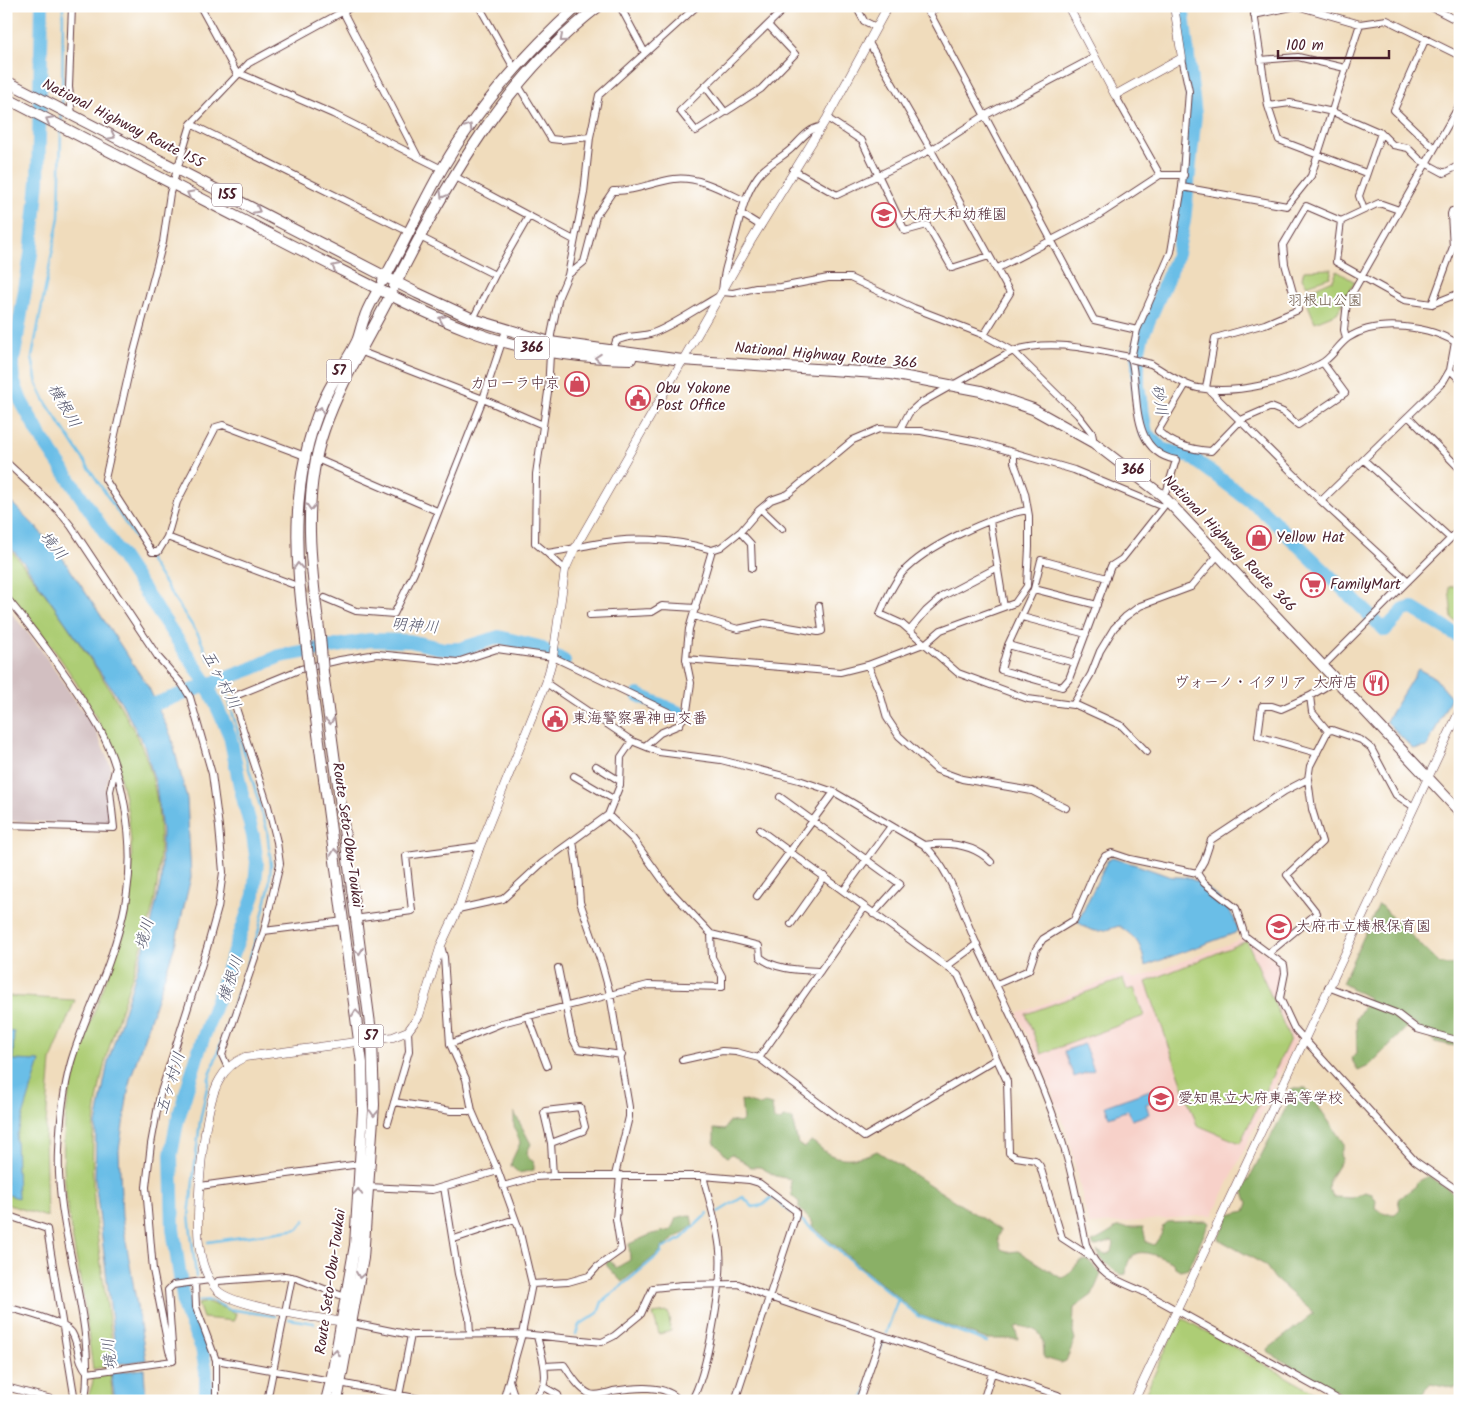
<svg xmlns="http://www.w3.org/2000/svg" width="1466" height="1407" font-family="Kalam,'Klee One',sans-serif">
	<rect width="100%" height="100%" fill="#fff"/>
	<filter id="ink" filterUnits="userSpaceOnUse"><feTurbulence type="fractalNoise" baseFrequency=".02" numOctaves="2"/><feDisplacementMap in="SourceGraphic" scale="10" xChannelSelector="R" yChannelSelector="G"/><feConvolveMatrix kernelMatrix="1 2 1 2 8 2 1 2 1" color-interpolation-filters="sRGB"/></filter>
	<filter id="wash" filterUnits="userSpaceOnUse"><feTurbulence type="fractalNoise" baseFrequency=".0096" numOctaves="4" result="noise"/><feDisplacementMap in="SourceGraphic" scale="20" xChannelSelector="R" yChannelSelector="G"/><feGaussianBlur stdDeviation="1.12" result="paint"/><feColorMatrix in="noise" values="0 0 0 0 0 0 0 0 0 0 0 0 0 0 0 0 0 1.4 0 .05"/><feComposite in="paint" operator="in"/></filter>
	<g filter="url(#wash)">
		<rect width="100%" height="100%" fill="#f0dcbc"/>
		<!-- built -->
		<path fill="#f7d1c9" d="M1245 938 1277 962 1282 974 1278 998 1286 1023 1298 1037 1213 1215 1089 1225 1068 1135 1041 1063 1017 1014 1123 974 1135 979Z"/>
		<!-- industrial -->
		<path fill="#d2bfc1" d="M6 606 39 647 95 729 111 767 105 788 109 824 6 821Z"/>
		<!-- green -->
		<path fill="#adcd74" stroke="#7c7650" d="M1332 269 1330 277 1307 285 1302 278 1304 270Z
			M1337 271 1355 282 1337 313 1315 322 1303 293 1333 280Z
			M6 544C34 577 58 612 82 647 103 679 125 710 141 745 165 799 165 870 148 926 129 992 100 1056 94 1125 87 1205 106 1286 115 1365L93 1369C89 1344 87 1320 83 1295 71 1228 56 1169 68 1100 79 1030 119 969 130 899 133 882 132 860 131 843 126 762 93 703 47 640 39 629 9 597 6 588 3 579 6 555 6 544Z
			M1460 585V624L1452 619 1449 587Z
			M1247 941 1290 1039 1240 1143 1197 1125 1146 982Z
			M1123 979 1127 990 1134 988 1144 1016 1041 1054 1026 1014Z
			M6 996 75 1000 51 1060 45 1137 47 1217 6 1204Z
			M208 1302 236 1313 234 1321 203 1318 198 1304Z
			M668 1312 671 1331 659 1334 653 1314Z
			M1184 1319 1329 1401H1142L1179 1321Z
			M110 1373 113 1401H87C89 1391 94 1384 93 1375Z"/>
		<!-- forest -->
		<path fill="#8ab066" stroke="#6a6848" d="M1379 904 1440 964 1460 966V1047L1435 1042 1412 1022 1369 1066 1358 1071 1351 1058 1357 1053 1356 1019 1369 998 1342 983Z
			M1297 1088H1306L1344 1144 1340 1155 1342 1159 1329 1180 1328 1188 1334 1197 1352 1198 1365 1192 1372 1194 1376 1201 1375 1208 1385 1214H1395L1400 1209 1398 1199 1416 1186V1183L1428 1176 1460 1197V1387L1453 1388 1431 1383 1425 1389 1422 1401H1353L1269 1353 1268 1349 1314 1313 1275 1279 1265 1265 1218 1239 1229 1215 1245 1211 1248 1203 1243 1190 1288 1104 1286 1097 1289 1091Z
			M741 1100 762 1106 764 1103 772 1105 774 1120 781 1121 783 1118 792 1119 798 1144 804 1148 811 1141C817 1144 822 1150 827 1153 842 1162 862 1158 877 1151L1000 1230 998 1239 1001 1249 1009 1252 1018 1251 1061 1278C1073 1276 1074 1260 1088 1260L1101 1274 1092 1295 1074 1308 1073 1332 1075 1339 1066 1361 1061 1363 1044 1358C1043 1334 1043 1330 1018 1326L1015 1328 1018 1339H986L919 1315 812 1226 813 1223 799 1208V1202L792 1196 790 1179 776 1176 760 1167H751L732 1154 727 1157 714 1142V1129L725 1130 729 1121 740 1123 743 1120Z
			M514 1112 531 1144 527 1152 528 1158 534 1162V1170L519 1173 511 1166 512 1160 520 1143 514 1126Z
			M688 1215 691 1216 693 1226 661 1248 660 1252 622 1282 607 1266 606 1263 610 1260 616 1268 630 1260 629 1244 652 1234 671 1230 676 1218Z
			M1207 1221 1209 1223 1189 1268 1180 1270 1175 1267 1172 1262C1154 1255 1128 1240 1126 1274L1120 1275 1102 1260 1097 1251 1106 1255 1112 1252 1114 1243 1112 1241 1094 1247 1092 1242C1096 1241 1115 1230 1117 1227H1143L1146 1242 1154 1245 1161 1235 1163 1226 1168 1222Z"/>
		<!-- water -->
		<path fill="#6bbee7" stroke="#5a6e89" d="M6 497 35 526 64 560 149 688 171 736 187 799 191 877 175 945 130 1080 119 1150 122 1217 146 1360 117 1364 95 1179 96 1124 108 1062 151 925 161 881 162 831 156 785 144 745 121 702 24 563 6 542Z
			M1418 669 1435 678 1451 697 1427 747 1413 749 1386 721Z
			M1112 858C1132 863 1149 869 1168 876 1175 878 1181 876 1188 878 1208 884 1233 908 1238 929L1235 933 1145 966C1141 944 1138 939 1119 926 1099 932 1095 935 1078 922L1107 861Z
			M6 1031 14 1032 13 1060 40 1061 16 1139 18 1198 6 1194Z
			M1084 1044 1094 1070 1074 1077 1064 1051Z
			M1167 1084 1171 1095 1146 1104 1149 1114 1132 1120 1128 1110 1109 1117 1105 1106Z
			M144 1369 146 1401H115L111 1373Z"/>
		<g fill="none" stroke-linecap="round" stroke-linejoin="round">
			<!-- stream -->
			<path stroke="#6bbee7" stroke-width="2.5" d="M62 107 63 6
				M61 124 62 112
				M61 130 59 217 32 357 37 384 45 401 199 636 209 660
				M718 1212 743 1197 753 1207 763 1205 772 1197 792 1213
				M800 1219 918 1316 987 1342
				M208 1242 298 1229 305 1220
				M196 1276 189 1215 200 1121 209 1078 258 933 269 888 271 865 267 830 226 691
				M199 1301 211 1300 228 1309 275 1316
				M289 1319 314 1323
				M886 1333 898 1299
				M576 1334 579 1325 598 1313 602 1302 661 1253 662 1249 681 1239 708 1213
				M874 1367 883 1342
				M863 1401 872 1374"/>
			<!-- river -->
			<path stroke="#6bbee7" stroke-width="14" d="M42 6 38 181 31 254 12 367 13 380 21 401 41 437 207 684 230 736 240 786 253 836 257 862 254 895 199 1050 177 1122 171 1155 173 1229 185 1311 202 1348 206 1372V1401
				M1182 6 1195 115 1184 221 1176 258 1143 334 1138 353V386L1146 433 1162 449 1191 457 1262 510 1385 630 1404 610 1412 608 1460 637
				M638 695 679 713
				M141 709 251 669 280 656 370 640 410 641 444 649H460L499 637 539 647 564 661"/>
		</g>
	</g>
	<g filter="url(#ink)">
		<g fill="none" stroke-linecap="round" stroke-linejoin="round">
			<!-- minor-tunnel -->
			<path stroke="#cfb69f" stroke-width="6" stroke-dasharray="6 3" stroke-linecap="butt" d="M298 586 325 598"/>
			<defs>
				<path id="minor" d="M72 6 69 87 72 115
					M200 6 237 74
					M340 6 418 157 442 169
					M479 6 515 70
					M620 6 645 53
					M856 6 864 21 876 27
					M926 6 1094 320 1137 330
					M1253 6 1268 106 1279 140 1366 173
					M1297 6 1360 24 1387 20 1460 56
					M1429 6 1460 22
					M1254 15 1296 6
					M768 25 795 54 761 89 696 131 680 111 787 6
					M1426 38 1394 110 1434 148
					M868 41 931 150 1010 293 984 335
					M1261 60 1298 57 1345 68
					M239 73 333 114 418 157
					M518 85 551 139 560 140 590 137
					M705 86 725 112
					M1115 95 1160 175
					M1268 106 1290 103 1333 112 1381 133 1393 145 1408 148 1420 160 1444 173 1460 165
					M827 118 862 141 905 231 927 225 952 268 989 256
					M191 124 409 232
					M821 127C808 128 800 141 791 149 780 159 767 164 758 176 742 198 740 222 732 247 727 263 723 275 722 292L733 293 756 288 781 287 828 278H850L914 308 984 335 1013 351 1078 415 1092 433 1094 443
					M793 170 837 195 931 150 984 116 1095 57
					M454 176 574 240
					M1182 187 1287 206 1311 176 1360 24
					M1364 210 1359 196 1381 133
					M740 213 761 226
					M1341 221 1336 262 1404 300 1432 304 1460 293
					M420 237 495 275 529 216
					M996 269 1096 217 1160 175H1184
					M568 275 584 262 596 216 613 191C634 192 653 182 674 179 698 176 722 190 743 200
					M1432 304 1453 247 1451 214 1452 211 1460 210
					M473 319 495 275
					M506 330 483 399 543 425
					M1346 339 1344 330 1347 302 1460 104
					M613 350 616 341C628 335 638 337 650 334 668 329 701 306 719 296
					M1131 357C1140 392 1128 451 1176 460L1167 490
					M1131 359 1137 330 1171 252 1182 187 1189 91 1182 58
					M1151 364C1165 372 1182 385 1198 388 1237 395 1286 382 1320 364 1331 359 1338 345 1348 338 1378 318 1431 326 1460 345
					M1450 370 1460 380
					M1186 384 1158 431C1172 444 1192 450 1211 451L1241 420 1271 407 1283 412 1298 425 1345 393 1323 363
					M1206 388 1215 338 1265 324 1298 310 1285 264 1283 245 1306 206 1341 221 1379 203 1399 210
					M1207 388 1321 501 1408 581
					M1409 417 1460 469
					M900 430 909 413 919 404 1013 351C1052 338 1092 350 1131 357
					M317 459 437 511
					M1364 460 1450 538
					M6 462 58 510 71 526 158 657 182 684 190 697 212 774 219 827 223 872 218 908 207 948 160 1095 151 1144 146 1187 153 1270 169 1351 173 1361
					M1321 501 1443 382 1450 370 1455 342
					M761 509 782 529
					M1028 510C992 516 926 546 902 573 892 586 886 599 880 614L902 624 958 673 1028 699 1073 705 1091 674 1100 651 1114 628 1125 617 1140 606 1191 587 1219 554
					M990 521 1004 607
					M740 532 751 544 752 568
					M167 537 158 552H152L105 479 131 363 163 242 170 193 191 124 249 63 353 6
					M547 553 535 543 536 474 548 392 551 335 559 296 568 275 584 193 590 137 599 95 697 6
					M565 570 547 553C562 551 575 548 589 545 629 536 673 538 712 550L721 547 741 531 759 510 771 500 788 494 853 440 879 429 921 431 978 442 1074 470 1163 507
					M1107 578 1041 560 1034 589 1008 645 1001 670 1062 687 1069 679 1108 574 1111 566 1122 559 1164 506
					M292 584 167 537 177 502 216 427 223 425 305 456
					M1034 589 1097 605
					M6 597C39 637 72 681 98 726 123 769 135 842 127 892 124 916 117 939 109 962 97 996 81 1028 71 1062 63 1091 60 1121 59 1151 55 1235 97 1317 85 1401
					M325 598 356 611 394 614 414 573 483 399 362 352
					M590 615 652 612 662 606 696 608
					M694 616 738 629 765 623 818 632 822 631 819 606
					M1022 617 1086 634
					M910 630 926 611 943 596 998 567
					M1008 645 1075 663
					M686 659 840 672 868 665 926 643 941 630 1015 603 1027 586 1029 547V516L1025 493 1014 462V453
					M868 665 880 693 887 718 899 736 937 770 962 779 1032 791 1066 808
					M1324 665 1460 529
					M1337 680 1310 696 1312 712 1328 731 1332 730 1361 740 1371 748 1396 795 1414 807
					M546 683 632 741 659 752 721 760 799 780 834 792 924 845C952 871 961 911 977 945 1006 1006 1036 1065 1058 1129 1071 1166 1078 1205 1086 1244 1098 1274 1113 1279 1142 1291L1341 1401
					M1310 696 1281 709 1272 706H1262L1258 736 1317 753
					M1074 704 1122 726 1147 752
					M645 746 660 733 679 725 687 711 691 683 686 659 689 629 712 550
					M596 766 620 781
					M574 776 615 800
					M780 797 900 884 873 914
					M6 825 114 828 110 791 115 770
					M760 830 958 975 1007 1081 1009 1153 1016 1157 1035 1160 1040 1166 1062 1238 1091 1257
					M573 841 578 873 580 902 602 965 610 994 629 1107V1117L615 1175
					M924 845C948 842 974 844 991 862
					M1197 873 1204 861 1211 840 1285 791 1308 779 1310 766 1328 731
					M844 890 891 826
					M757 896 834 792
					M865 907 759 1058 864 1137 996 1059
					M458 909 503 899 542 863 608 815 620 785 621 757 632 741
					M354 919 412 911 406 856 480 846
					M791 924 825 876
					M264 931 344 921
					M711 934 759 946 760 957C774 970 801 970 820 971
					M441 946 444 957 450 1044 466 1079 472 1111 498 1171 519 1229 532 1284 522 1334 503 1401
					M1269 953 1317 913 1287 875 1322 842 1312 809 1308 779
					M947 966 977 944
					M558 968 572 1037 578 1049 622 1055
					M997 984 1029 970 1036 949 1043 939 1074 920 1094 874 1105 856 1112 853 1130 859 1197 873 1204 883 1236 908 1245 936 1284 965 1285 973 1280 998 1294 1028 1415 1161 1460 1192
					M1328 987 1396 1013 1417 1029 1460 1041
					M528 1016 547 1066
					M450 1044 502 1023 648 985 722 987V976L712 957 711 934 669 889 633 839 608 815
					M682 1060 722 1051 736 1052 759 1058
					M228 1068 222 1055 264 931 280 864 277 842 268 806 236 708 235 696 301 669 340 660 377 654 457 662 497 649 553 657 683 719
					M394 1102 451 1111H472
					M388 1123 409 1051 408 1031
					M551 1143 583 1131 585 1127 580 1107 545 1111 544 1113 551 1143 553 1176
					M200 1186 360 1164
					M503 1186 535 1177 553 1176H703L749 1180 759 1183 796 1211V1215L735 1401
					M368 1187 432 1190 498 1171
					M444 1187 458 1274 469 1317 470 1334
					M6 1215 47 1229 75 1401
					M454 1239 515 1219
					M195 1283 196 1307 216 1360
					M532 1284 568 1282 589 1276 597 1267 621 1250 616 1219 620 1175
					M214 1286 218 1281 285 1276 296 1278 345 1297
					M6 1307C20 1311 66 1322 72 1333 80 1347 76 1359 88 1373
					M352 1323 411 1335 522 1334 602 1342 614 1336 641 1314 653 1288 683 1285 738 1284 769 1297 1058 1395
					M173 1358 168 1290 173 1285 210 1280
					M544 1366 564 1365C571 1375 579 1389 590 1394 597 1396 607 1393 613 1391 632 1388 667 1383 679 1401
					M88 1373 173 1361
					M509 1380 516 1401
					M340 1383 430 1401
					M6 1387 59 1401
					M544 1387 558 1395 560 1401
					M216 1401V1360L331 1381
					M267 1401 292 1277
					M398 1401 411 1335
					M528 1401C556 1389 542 1358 537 1336
					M691 1401C707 1377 723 1281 720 1251 718 1226 709 1200 703 1176
					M859 1401 881 1336
					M983 1401 992 1373"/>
				<path id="tertiary" d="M1068 6 1115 95 1182 58 1174 6
					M929 12 939 6
					M345 1322C318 1318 233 1307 217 1290 206 1278 201 1260 199 1244 195 1212 203 1106 220 1079 226 1068 234 1062 245 1057L393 1037 408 1031 419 1016 441 945 458 909 480 846 546 683 553 657 565 570 574 550 751 241 827 118 888 6
					M1134 1401 1460 710"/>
				<path id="primary" d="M305 632C294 556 291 475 322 404 331 381 347 362 357 341 360 334 361 326 364 319 367 308 374 298 379 288
					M320 637C311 569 301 497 324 430 340 383 368 339 391 294
					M323 672 372 1039 374 1105 363 1258 337 1401
					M310 674 362 1063 363 1111 355 1245 331 1381 326 1401"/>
				<path id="trunk" d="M6 81 417 293 473 319 550 342 682 360 891 374 981 391 1033 409 1094 443 1163 496 1460 812
					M6 98C102 148 198 198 295 247 352 275 409 307 468 330 520 350 576 358 631 359
					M383 281C404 244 421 206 442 169 477 108 525 54 578 6
					M394 287C446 183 505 78 599 6"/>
			</defs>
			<!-- minor casing -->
			<use href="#minor" stroke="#633b41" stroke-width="8"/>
			<!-- tertiary casing -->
			<use href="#tertiary" stroke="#633b41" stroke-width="9"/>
			<!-- primary casing -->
			<use href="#primary" stroke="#633b41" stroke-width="12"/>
			<!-- trunk casing -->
			<use href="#trunk" stroke="#633b41" stroke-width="12"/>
			<!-- minor -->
			<use href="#minor" stroke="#fff" stroke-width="6"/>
			<!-- tertiary -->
			<use href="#tertiary" stroke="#fff" stroke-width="8"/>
			<!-- primary -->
			<use href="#primary" stroke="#fff" stroke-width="10"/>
			<!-- trunk -->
			<use href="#trunk" stroke="#fff" stroke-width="10"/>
			<defs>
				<path id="minor-bridge" d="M1131 359 1151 364"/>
				<path id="primary-bridge" d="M305 632 310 674
					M320 637 323 672"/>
			</defs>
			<!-- minor-bridge casing -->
			<use href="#minor-bridge" stroke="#633b41" stroke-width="8" stroke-linecap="butt"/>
			<!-- primary-bridge casing -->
			<use href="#primary-bridge" stroke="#633b41" stroke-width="12" stroke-linecap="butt"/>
			<!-- minor-bridge -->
			<use href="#minor-bridge" stroke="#fff" stroke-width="6"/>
			<!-- primary-bridge -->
			<use href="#primary-bridge" stroke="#fff" stroke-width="10"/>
		</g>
		<!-- one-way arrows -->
		<defs><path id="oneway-chevron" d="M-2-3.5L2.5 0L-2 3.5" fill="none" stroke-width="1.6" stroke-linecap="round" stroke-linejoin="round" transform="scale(1.25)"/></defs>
		<g stroke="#ae9aa0">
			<use href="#oneway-chevron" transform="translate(563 39) rotate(139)"/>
			<use href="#oneway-chevron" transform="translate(49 120) rotate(-152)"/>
			<use href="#oneway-chevron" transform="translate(469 127) rotate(-57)"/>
			<use href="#oneway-chevron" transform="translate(112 136) rotate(27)"/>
			<use href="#oneway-chevron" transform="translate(190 194) rotate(-153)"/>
			<use href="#oneway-chevron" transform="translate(443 195) rotate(119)"/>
			<use href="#oneway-chevron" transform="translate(257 210) rotate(27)"/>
			<use href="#oneway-chevron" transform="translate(335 267) rotate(-154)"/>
			<use href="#oneway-chevron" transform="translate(442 319) rotate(-157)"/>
			<use href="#oneway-chevron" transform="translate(598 358) rotate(-176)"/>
			<use href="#oneway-chevron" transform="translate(320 410) rotate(-70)"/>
			<use href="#oneway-chevron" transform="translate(311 507) rotate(93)"/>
			<use href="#oneway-chevron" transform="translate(298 566) rotate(-93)"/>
			<use href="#oneway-chevron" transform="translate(330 721) rotate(82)"/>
			<use href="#oneway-chevron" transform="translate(335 852) rotate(-98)"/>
			<use href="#oneway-chevron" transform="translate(359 951) rotate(82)"/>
			<use href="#oneway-chevron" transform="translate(356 1013) rotate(-97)"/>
			<use href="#oneway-chevron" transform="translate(374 1113) rotate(93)"/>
			<use href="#oneway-chevron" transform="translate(358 1192) rotate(-86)"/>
			<use href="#oneway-chevron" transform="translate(360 1275) rotate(99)"/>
			<use href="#oneway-chevron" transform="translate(336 1353) rotate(-81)"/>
		</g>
	</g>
	<!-- icons -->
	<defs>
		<symbol id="school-ring" viewBox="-11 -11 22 22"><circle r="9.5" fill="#fff" stroke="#d1495b" stroke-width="1.5"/><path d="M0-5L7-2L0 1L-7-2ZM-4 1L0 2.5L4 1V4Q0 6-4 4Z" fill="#d1495b"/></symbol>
		<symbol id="shop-ring" viewBox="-11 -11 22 22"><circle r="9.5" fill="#fff" stroke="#d1495b" stroke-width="1.5"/><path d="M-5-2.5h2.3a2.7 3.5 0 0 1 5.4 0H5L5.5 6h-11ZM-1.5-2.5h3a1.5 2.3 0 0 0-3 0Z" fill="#d1495b"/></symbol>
		<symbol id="civic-ring" viewBox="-11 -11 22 22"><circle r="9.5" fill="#fff" stroke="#d1495b" stroke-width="1.5"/><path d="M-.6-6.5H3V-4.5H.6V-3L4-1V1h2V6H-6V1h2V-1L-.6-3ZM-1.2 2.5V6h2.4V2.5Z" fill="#d1495b"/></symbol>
		<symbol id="supermarket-ring" viewBox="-11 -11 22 22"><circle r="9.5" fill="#fff" stroke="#d1495b" stroke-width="1.5"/><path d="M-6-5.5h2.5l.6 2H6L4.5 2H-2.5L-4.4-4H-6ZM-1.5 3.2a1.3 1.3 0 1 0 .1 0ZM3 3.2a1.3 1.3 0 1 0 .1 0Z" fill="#d1495b"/></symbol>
		<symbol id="restaurant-ring" viewBox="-11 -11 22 22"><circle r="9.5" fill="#fff" stroke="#d1495b" stroke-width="1.5"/><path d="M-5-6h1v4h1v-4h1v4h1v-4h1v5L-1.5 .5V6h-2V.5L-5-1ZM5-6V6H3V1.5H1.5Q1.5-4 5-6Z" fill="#d1495b"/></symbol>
	</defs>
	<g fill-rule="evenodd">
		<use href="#school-ring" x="870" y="201" width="28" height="28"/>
		<use href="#shop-ring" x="563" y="370" width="28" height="28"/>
		<use href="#civic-ring" x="624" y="384" width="28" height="28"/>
		<use href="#shop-ring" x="1245" y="524" width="28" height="28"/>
		<use href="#supermarket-ring" x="1299" y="571" width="28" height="28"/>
		<use href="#restaurant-ring" x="1362" y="669" width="28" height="28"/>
		<use href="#civic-ring" x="541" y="705" width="28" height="28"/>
		<use href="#school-ring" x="1265" y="913" width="28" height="28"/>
		<use href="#school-ring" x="1147" y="1085" width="28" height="28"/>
	</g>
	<g text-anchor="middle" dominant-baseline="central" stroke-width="4" stroke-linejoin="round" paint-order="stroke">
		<!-- shield labels -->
		<g fill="#fff" stroke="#80626b" stroke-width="1">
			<rect x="212" y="183.5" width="30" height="23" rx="4"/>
			<rect x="514.5" y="336.5" width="35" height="23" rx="4"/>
			<rect x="326.5" y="359.5" width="25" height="23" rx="4"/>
			<rect x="1115.5" y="458.5" width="35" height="23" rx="4"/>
			<rect x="358.5" y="1024.5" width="25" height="23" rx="4"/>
		</g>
		<g font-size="14" font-weight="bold" fill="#4a1f2b">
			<text x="227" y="195">155</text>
			<text x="532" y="348">366</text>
			<text x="339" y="371">57</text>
			<text x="1133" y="470">366</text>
			<text x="371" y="1036">57</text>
		</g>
		<!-- street labels -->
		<g font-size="15" fill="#4a1f2b" stroke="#fff">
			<text transform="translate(123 124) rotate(27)">National Highway Route 155</text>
			<text transform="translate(826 356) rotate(5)">National Highway Route 366</text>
			<text transform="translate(1229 544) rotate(46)">National Highway Route 366</text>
			<text transform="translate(347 835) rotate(82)">Route Seto-Obu-Toukai</text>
			<text transform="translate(331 1282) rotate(-82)">Route Seto-Obu-Toukai</text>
		</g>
		<!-- poi labels -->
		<g font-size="15" fill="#4a1f2b" stroke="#fff" text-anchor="start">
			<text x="902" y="215">大府大和幼稚園</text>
			<text x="560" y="384" text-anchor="end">カローラ中京</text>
			<text x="656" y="389">Obu Yokone<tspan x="656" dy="17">Post Office</tspan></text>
			<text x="1276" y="538">Yellow Hat</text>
			<text x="1330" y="585">FamilyMart</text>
			<text x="1358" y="683" text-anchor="end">ヴォーノ・イタリア 大府店</text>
			<text x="572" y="719">東海警察署神田交番</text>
			<text x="1296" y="927">大府市立横根保育園</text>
			<text x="1178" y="1099">愛知県立大府東高等学校</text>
		</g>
		<!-- park labels -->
		<g font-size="15" fill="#685341" stroke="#fff">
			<text x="1325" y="301">羽根山公園</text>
		</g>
		<!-- water labels -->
		<g font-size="16" font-style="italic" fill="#56576d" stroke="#fff">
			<text transform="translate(1159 400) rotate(81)">砂川</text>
			<text transform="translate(64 406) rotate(60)">横根川</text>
			<text transform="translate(53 546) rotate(51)">境川</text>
			<text transform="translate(415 626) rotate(5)">明神川</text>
			<text transform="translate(221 680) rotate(62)">五ヶ村川</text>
			<text transform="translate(145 934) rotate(-74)">境川</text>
			<text transform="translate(231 979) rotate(-71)">横根川</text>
			<text transform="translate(171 1083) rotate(-73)">五ヶ村川</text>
			<text transform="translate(110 1354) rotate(-96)">境川</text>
		</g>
	</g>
	<!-- margin -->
	<rect width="1466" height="1407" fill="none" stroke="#fff" stroke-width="25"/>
	<!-- scale -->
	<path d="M1278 50v8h111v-8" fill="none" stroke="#4a1f2b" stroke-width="2.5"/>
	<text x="1286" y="50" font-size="15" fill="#4a1f2b" stroke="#ffffff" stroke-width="4" paint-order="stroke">100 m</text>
</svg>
